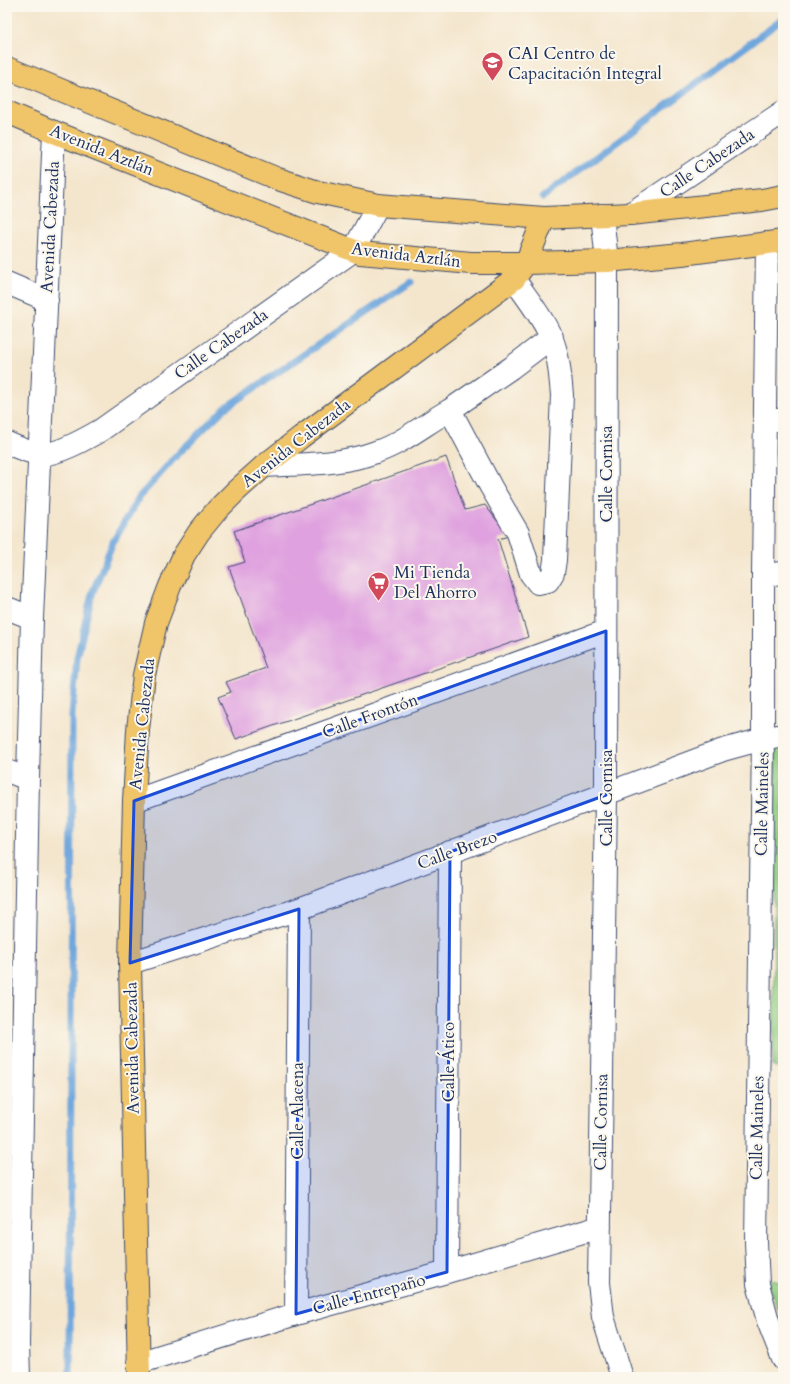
<svg xmlns="http://www.w3.org/2000/svg" width="790" height="1384" font-family="Cardo,serif">
	<rect width="100%" height="100%" fill="#fbf7ec"/>
	<filter id="ink" filterUnits="userSpaceOnUse"><feTurbulence type="fractalNoise" baseFrequency=".025" numOctaves="2"/><feDisplacementMap in="SourceGraphic" scale="8" xChannelSelector="R" yChannelSelector="G"/><feConvolveMatrix kernelMatrix="1 2 1 2 8 2 1 2 1" color-interpolation-filters="sRGB"/></filter>
	<filter id="wash" filterUnits="userSpaceOnUse"><feTurbulence type="fractalNoise" baseFrequency=".012" numOctaves="4" result="noise"/><feDisplacementMap in="SourceGraphic" scale="16" xChannelSelector="R" yChannelSelector="G"/><feGaussianBlur stdDeviation="0.9" result="paint"/><feColorMatrix in="noise" values="0 0 0 0 0 0 0 0 0 0 0 0 0 0 0 0 0 1.4 0 .05"/><feComposite in="paint" operator="in"/></filter>
	<g filter="url(#wash)">
		<rect width="100%" height="100%" fill="#f4e6cd"/>
		<!-- green -->
		<path fill="#93ce83" stroke="#577e70" d="M783 748V1070L773 1066 775 749Z
			M765 1278 783 1283V1322Z"/>
		<g fill="none" stroke-linecap="round" stroke-linejoin="round">
			<!-- stream -->
			<path stroke="#6ea6dc" stroke-width="7" d="M543 197 783 19
				M70 1377 72 714 77 658 92 594 113 542 139 497 179 453 225 408 411 282"/>
		</g>
		<g id="blocks">
			<!-- building -->
			<path fill="#dfa1df" d="M446 457 465 510 485 505 509 536 498 539 528 637 236 739 218 697 231 692 226 682 266 668 229 567 245 562 234 531Z"/>
		</g>
	</g>
	<g filter="url(#ink)">
		<use href="#blocks" fill-opacity="0" stroke="#3c4a6f" stroke-width="1"/>
		<g fill="none" stroke-linecap="round" stroke-linejoin="round">
			<defs>
				<path id="minor" d="M630 214 783 112
					M602 215 607 261 606 795 599 1283 603 1317 622 1377
					M767 243 763 575V739L756 1242 758 1284 768 1321 783 1359
					M7 283 47 300
					M450 410 511 368 552 337
					M764 422 783 419
					M7 443C17 447 29 453 40 454 56 456 87 438 101 430L353 251 378 205
					M264 466C301 464 341 465 376 452 403 443 426 423 450 410L491 487 518 533 531 574 538 583 548 581 553 573 555 560 562 395C560 375 559 355 551 337 542 316 526 297 514 279
					M763 575 783 573
					M7 608 32 618
					M7 771 28 779
					M134 801 606 631
					M130 963 299 909 723 750 763 739 783 735
					M447 1272 450 852
					M296 1314 299 909
					M138 1363 296 1314 447 1272 600 1227
					M19 1377 18 1344 28 779 32 618 54 132"/>
				<path id="major" d="M7 68 278 179 318 192 378 205 544 218 630 214 762 200 783 196
					M7 112 54 132 360 253 471 263H526L607 261 682 254 783 241
					M139 1377 130 963 134 801 138 730 144 675 156 623 170 586 184 555 199 532 217 510 236 491 264 466 301 437 514 279 526 263 544 218"/>
			</defs>
			<!-- minor casing -->
			<use href="#minor" stroke="#3c4a6f" stroke-width="24"/>
			<!-- major casing -->
			<use href="#major" stroke="#3c4a6f" stroke-width="24"/>
			<!-- minor -->
			<use href="#minor" stroke="#fff" stroke-width="22"/>
			<!-- major -->
			<use href="#major" stroke="#f0c469" stroke-width="22"/>
		</g>
	</g>
	<!-- marked area -->
	<path fill="#1d4ed8" fill-opacity="0.2" stroke="#1d4ed8" stroke-width="3" stroke-linejoin="round" d="M606 631V795L450 852 447 1272 296 1314 299 909 130 963 134 801Z"/>
	<!-- icons -->
	<defs>
		<symbol id="school-pin" viewBox="-11 -11 22 30"><path d="M0 17L-7.5 6A9.5 9.5 0 1 1 7.5 6Z" fill="#d1495b" stroke="#fbf7ec"/><path d="M0-5L7-2L0 1L-7-2ZM-4 1L0 2.5L4 1V4Q0 6-4 4Z" fill="#fff"/></symbol>
		<symbol id="supermarket-pin" viewBox="-11 -11 22 30"><path d="M0 17L-7.5 6A9.5 9.5 0 1 1 7.5 6Z" fill="#d1495b" stroke="#fbf7ec"/><path d="M-6-5.5h2.5l.6 2H6L4.5 2H-2.5L-4.4-4H-6ZM-1.5 3.2a1.3 1.3 0 1 0 .1 0ZM3 3.2a1.3 1.3 0 1 0 .1 0Z" fill="#fff"/></symbol>
	</defs>
	<g fill-rule="evenodd">
		<use href="#school-pin" x="480" y="50" width="25" height="34"/>
		<use href="#supermarket-pin" x="366" y="570" width="25" height="34"/>
	</g>
	<g text-anchor="middle" dominant-baseline="central" stroke-width="4" stroke-linejoin="round" paint-order="stroke">
		<!-- poi labels -->
		<g font-size="17" fill="#1b2f5e" stroke="#fbf7ec" text-anchor="start">
			<text x="508" y="53">CAI Centro de<tspan x="508" dy="20">Capacitación Integral</tspan></text>
			<text x="394" y="572">Mi Tienda<tspan x="394" dy="20">Del Ahorro</tspan></text>
		</g>
		<!-- street labels -->
		<g font-size="17" fill="#1b2f5e" stroke="#fbf7ec">
			<text transform="translate(102 150) rotate(22)">Avenida Aztlán</text>
			<text transform="translate(707 163) rotate(-34)">Calle Cabezada</text>
			<text transform="translate(50 227) rotate(-87)">Avenida Cabezada</text>
			<text transform="translate(406 255) rotate(7)">Avenida Aztlán</text>
			<text transform="translate(221 344) rotate(-35)">Calle Cabezada</text>
			<text transform="translate(296 443) rotate(-38)">Avenida Cabezada</text>
			<text transform="translate(606 474) rotate(-90)">Calle Cornisa</text>
			<text transform="translate(370 716) rotate(-20)">Calle Frontón</text>
			<text transform="translate(142 724) rotate(-84)">Avenida Cabezada</text>
			<text transform="translate(606 798) rotate(-90)">Calle Cornisa</text>
			<text transform="translate(762 804) rotate(-89)">Calle Maineles</text>
			<text transform="translate(457 850) rotate(-20)">Calle Brezo</text>
			<text transform="translate(132 1048) rotate(-91)">Avenida Cabezada</text>
			<text transform="translate(448 1062) rotate(-90)">Calle Ático</text>
			<text transform="translate(297 1111) rotate(-90)">Calle Alacena</text>
			<text transform="translate(601 1122) rotate(-89)">Calle Cornisa</text>
			<text transform="translate(757 1128) rotate(-89)">Calle Maineles</text>
			<text transform="translate(369 1294) rotate(-15)">Calle Entrepaño</text>
		</g>
	</g>
	<!-- margin -->
	<rect width="790" height="1384" fill="none" stroke="#fbf7ec" stroke-width="24"/>
</svg>
